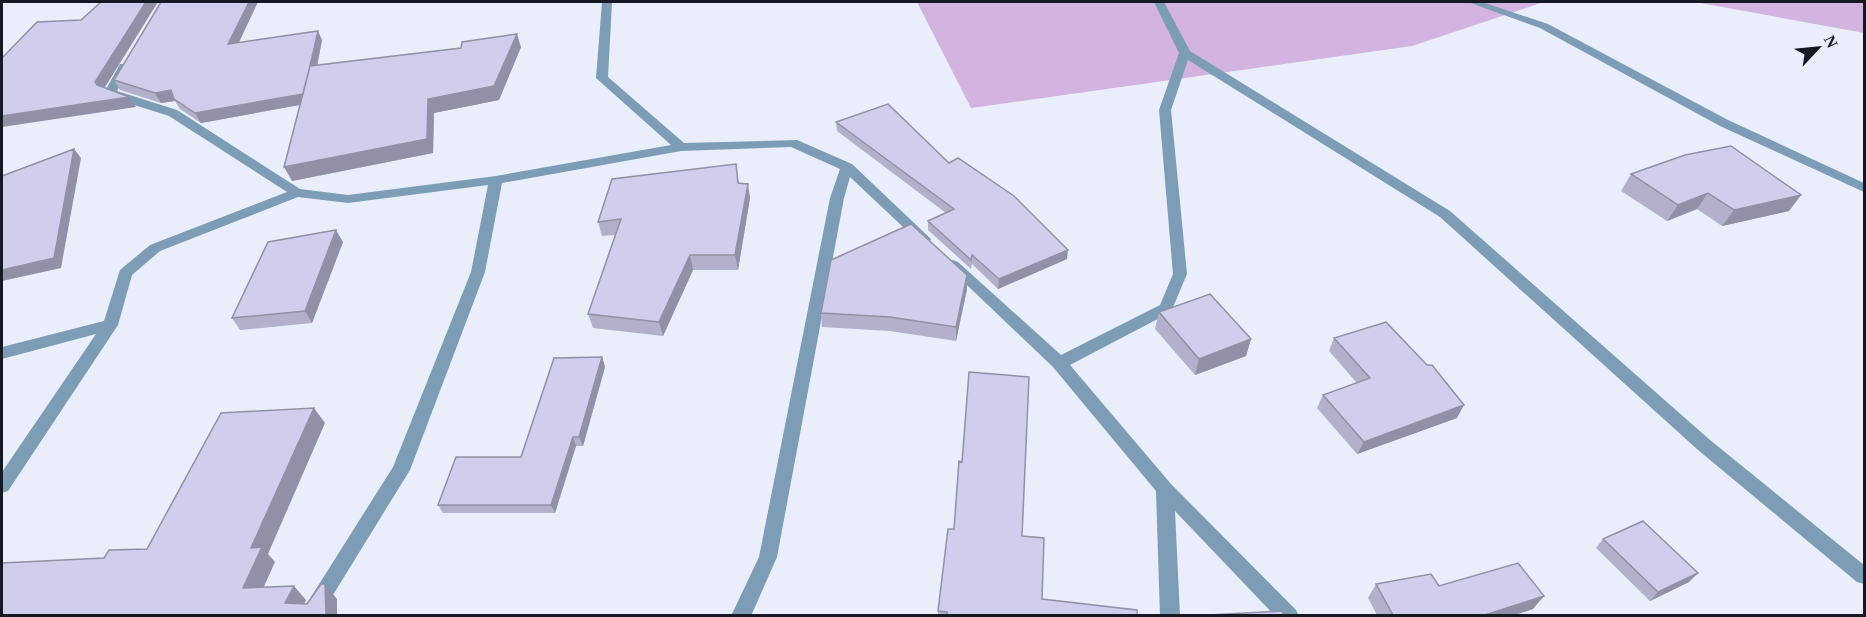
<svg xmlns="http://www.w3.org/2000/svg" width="1866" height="617" font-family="'Times New Roman',serif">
	<rect width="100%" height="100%" fill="#e9eefa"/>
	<!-- green -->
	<path fill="#d3b3df" d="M917 2H1544L1412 46 971 108Z
		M1695 2H1864V33Z"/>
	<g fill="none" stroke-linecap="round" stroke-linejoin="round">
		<!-- minor -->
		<path fill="#7c9db5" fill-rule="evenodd" d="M602 2H612L608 77 684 143 797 140 852 164 931 239 929 242H919L850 177 844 198 777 557 751 616H731L759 557 830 198 840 169 791 147 681 151 502 183 485 272 410 470 320 616H299L393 467 471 272 488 185 348 203 298 197 160 251 132 275 118 325 8 491 2 493V472L96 334 2 359V347L104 321 120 270 150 245 287 192 169 116 106 96 104 93 120 64H128L130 66 117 91 177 110 300 189 348 195 496 176 671 145 596 78Z
			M1154 2H1164L1190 51 1450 211 1710 440 1864 565V584L1857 582 1698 450 1440 217 1188 60 1171 110 1187 274 1171 312 1070 365 1171 484 1296 610 1299 616H1275L1175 511 1180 616H1160L1156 491 1053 367 946 265 953 260 958 262 1061 355 1160 305 1173 274 1159 110 1179 53Z
			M1468 2H1482L1548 24 1728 120 1864 183V192L1720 126 1540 28Z"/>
	</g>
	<!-- wall -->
	<path fill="#b4b0cc" d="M322 40 317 66 521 47 499 100 434 113 433 153 292 181 300 105 201 123 180 109 175 101 161 103 120 90 114 80 239 42Z
		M836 122 949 163 1067 259 998 289 972 264 971 269 928 230V221L946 213 837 131Z
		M1631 174 1801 195 1789 211 1722 226 1697 209 1667 221 1621 191Z
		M738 178 739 184 750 198 738 270H693L663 336 593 328 588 314 615 235 602 236 598 222Z
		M343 242 312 323 240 330 232 318Z
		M967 289 956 341 890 331 822 327 821 313Z
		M1159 312 1251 339 1246 356 1195 375 1155 329Z
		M1334 338 1457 418 1357 454 1317 408 1323 395 1357 383 1329 351Z
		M602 357 605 367 583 446H576L555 513H443L438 505 521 457Z
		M1603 539 1689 582 1650 601 1596 548Z
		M1376 584 1439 586 1533 609 1515 615H1377L1368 598Z
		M1042 599 1137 615H938V611Z"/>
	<!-- shaded-wall -->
	<path fill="#9290a6" d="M146 2H158L102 92 97 85 95 82Z
		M249 2H258L234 53 228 44Z
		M318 31 322 40 310 103 201 123 195 113Z
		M517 34 521 47 499 100 434 113 433 153 292 181 284 167 428 99Z
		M171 90 175 101 161 103 155 93Z
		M129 97 136 107 2 127V116Z
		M74 149 81 158 61 268 2 281V270Z
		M748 184 750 198 738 270 735 255Z
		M1708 193 1697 209 1667 221 1678 205Z
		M1801 195 1789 211 1722 226 1734 210Z
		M336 230 343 242 312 323 305 311Z
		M1068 250 1067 259 998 289 999 279Z
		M690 255 693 270 663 336 659 322Z
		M967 275V289L956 341V327Z
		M1251 339 1246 356 1195 375 1199 359Z
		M602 357 605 367 583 446 579 437Z
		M1464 405 1457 418 1357 454 1364 442Z
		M314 408 325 423 268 554 275 562 257 602 243 588 251 548Z
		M573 437 576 446 555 513 551 505Z
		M1698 573 1689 582 1650 601 1658 592Z
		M325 584 337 599V615H326Z
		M294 586 306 600 299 615 285 603Z
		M1544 596 1533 609 1515 615H1485Z"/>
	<!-- building -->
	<path fill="#d1cded" stroke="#9290a6" stroke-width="1.5" d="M101 2H146L95 82 97 85 129 97 2 116V58L37 22 81 20Z
		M161 2H249L228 44 318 31 310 66 303 94 195 113 174 99 171 90 155 93 114 80Z
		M517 34 494 86 428 99 427 139 284 167 310 66 461 48 462 42Z
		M888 104 949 163 958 158 1014 196 1068 250 999 279 972 255 971 260 928 221 954 209 836 122Z
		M1731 146 1801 195 1734 210 1708 193 1678 205 1631 174 1685 155Z
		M74 149 54 258 2 270V176Z
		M736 164 738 183 748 184 735 255H690L659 322 588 314 621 219 598 222 612 179Z
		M911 224 967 275 956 327 890 317 821 313 831 260Z
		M336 230 305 311 232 318 268 242Z
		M1210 294 1251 339 1199 359 1159 312Z
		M1386 322 1427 365H1432L1464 405 1364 442 1323 395 1370 378 1334 338Z
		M602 357 579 437H573L551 505H438L456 457H521L554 358Z
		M969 372 1029 377 1022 536 1044 538 1042 599 1137 610V615H947V612L938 611 948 529H954L959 461 962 462Z
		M314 408 251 548 262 547 243 588 294 586 285 603 307 604 321 584H325L326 615H2V563L104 558 109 550 147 549 221 413Z
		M1643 521 1698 573 1658 592 1603 539Z
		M1518 563 1544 596 1485 615H1393L1376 584 1431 574 1439 586Z
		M1282 611 1284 615H1209Z"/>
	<!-- border -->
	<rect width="1866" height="617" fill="none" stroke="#151923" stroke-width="6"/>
	<!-- north arrow -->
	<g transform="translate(1818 48) rotate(64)" stroke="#e9eefa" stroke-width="4.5" paint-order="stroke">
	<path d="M0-4.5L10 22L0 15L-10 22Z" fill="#151923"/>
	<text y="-9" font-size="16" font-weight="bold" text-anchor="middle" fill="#151923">N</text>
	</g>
</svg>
